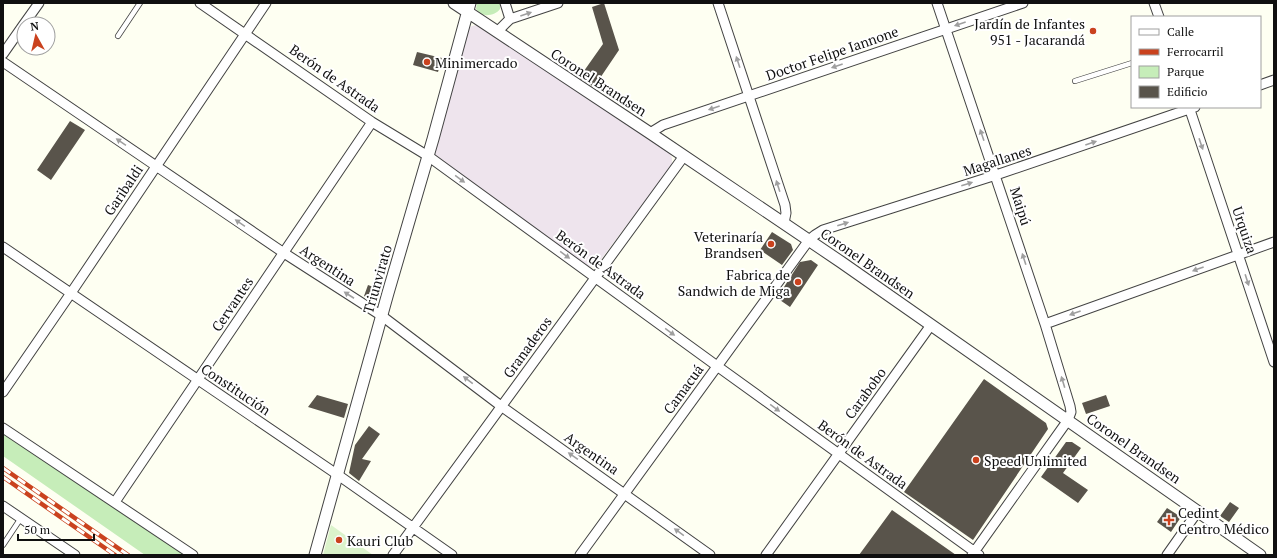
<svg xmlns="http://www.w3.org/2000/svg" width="1277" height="558" font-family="'PT Serif',serif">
	<rect width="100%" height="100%" fill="#fefff2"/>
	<!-- industrial -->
	<path fill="#eee4ed" d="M477 25 669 152 672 158V165L596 266 592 267 588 266 438 161 434 156 433 150 467 32 469 28 472 26Z"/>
	<!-- green -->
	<path fill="#c6edb9" d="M477 3H500V9C497 14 487 17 481 14 479 13 478 11 476 9Z
		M3 430 188 555H145L3 456Z"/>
	<!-- pitch -->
	<path fill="#dbf3cb" d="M331 525 373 555H323Z"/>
	<!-- building -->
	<path fill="#59544b" d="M604 3 619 50 594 87 579 78 603 44 592 7Z
		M417 52 442 58 438 72 413 65Z
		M70 121 85 130 51 180 37 170Z
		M772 232 791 244 793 250 782 265 760 250Z
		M811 260 818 265 790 307 777 298 800 262Z
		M368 285 379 289 377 297 371 299 364 296Z
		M984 379 1046 423 1048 429 973 540 904 492Z
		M317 395 348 404 344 418 308 407Z
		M1106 395 1110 406 1086 414 1082 403Z
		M369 426 380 434 362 459 371 461 359 481 349 473 355 445Z
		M1066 442H1072L1081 448 1063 473 1088 490 1078 503 1041 477Z
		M1230 502 1239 508 1229 522 1220 516Z
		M1167 508 1181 517 1171 532 1157 522Z
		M892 510 956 555H859Z"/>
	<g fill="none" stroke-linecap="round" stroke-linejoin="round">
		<defs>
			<path id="service" d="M118 36 140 3
				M1075 81 1132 63
				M3 545 21 518"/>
			<path id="minor" d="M200 3 372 122 428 156 717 366 979 555
				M505 3 510 19
				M718 3 785 205 786 213 784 223
				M937 3 1045 324 1070 406 1071 412 1068 420 972 555
				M1154 3 1159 17
				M24 24 39 3
				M497 32 510 19 558 3
				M3 54 24 24
				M3 62 284 253 382 316 501 406 710 555
				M1260 85 1274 80
				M1189 107 1274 362
				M650 133 663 125 1023 3
				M3 247 338 475 452 555
				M1045 324 1274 242
				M3 392 71 293 266 3
				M3 428 193 555
				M115 502 372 122
				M3 506 75 555
				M393 555 684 156
				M580 555 809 240 815 235 823 230 996 175 1195 107
				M766 555 931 325
				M1167 555 1198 511"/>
			<path id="tertiary" d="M454 3 650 133 841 262 1260 555
				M315 555 388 293 433 139 470 3"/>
		</defs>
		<!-- service casing -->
		<use href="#service" stroke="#434343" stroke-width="6"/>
		<!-- minor casing -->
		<use href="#minor" stroke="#434343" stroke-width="11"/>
		<!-- tertiary casing -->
		<use href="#tertiary" stroke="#434343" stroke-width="13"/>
		<!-- service -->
		<use href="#service" stroke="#fff" stroke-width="4.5"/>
		<!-- minor -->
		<use href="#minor" stroke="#fff" stroke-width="9"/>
		<!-- tertiary -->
		<use href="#tertiary" stroke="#fff" stroke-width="11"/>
		<defs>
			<path id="rail" d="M3 468 128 555
				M3 477 115 555"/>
		</defs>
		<!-- rail casing -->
		<use href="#rail" stroke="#ca421e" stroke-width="4.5"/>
		<!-- rail -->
		<use href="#rail" stroke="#fff" stroke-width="3" stroke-dasharray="9" stroke-linecap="butt"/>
	</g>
	<!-- one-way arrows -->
	<defs><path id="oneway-solid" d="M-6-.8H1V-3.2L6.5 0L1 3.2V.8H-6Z"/></defs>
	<g fill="#9f9f9f">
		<use href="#oneway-solid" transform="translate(526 14) rotate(-19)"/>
		<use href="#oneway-solid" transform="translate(960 24) rotate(161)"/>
		<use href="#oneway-solid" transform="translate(738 62) rotate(-108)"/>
		<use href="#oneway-solid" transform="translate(837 66) rotate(161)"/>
		<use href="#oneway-solid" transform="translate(714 108) rotate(161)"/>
		<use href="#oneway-solid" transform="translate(982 135) rotate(-109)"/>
		<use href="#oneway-solid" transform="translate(121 142) rotate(-146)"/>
		<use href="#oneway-solid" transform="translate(1091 143) rotate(-19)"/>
		<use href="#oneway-solid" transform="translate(1201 144) rotate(71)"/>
		<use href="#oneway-solid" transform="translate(460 179) rotate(36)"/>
		<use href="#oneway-solid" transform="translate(967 184) rotate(-18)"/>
		<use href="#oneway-solid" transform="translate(778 186) rotate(-108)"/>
		<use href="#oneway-solid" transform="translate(240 223) rotate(-146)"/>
		<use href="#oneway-solid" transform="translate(843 224) rotate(-18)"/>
		<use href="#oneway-solid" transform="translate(565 255) rotate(36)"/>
		<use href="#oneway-solid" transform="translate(1024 259) rotate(-108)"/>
		<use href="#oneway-solid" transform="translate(1198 269) rotate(160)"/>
		<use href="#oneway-solid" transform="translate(1247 280) rotate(72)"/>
		<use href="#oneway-solid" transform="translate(349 295) rotate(-147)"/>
		<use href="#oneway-solid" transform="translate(1075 313) rotate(160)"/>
		<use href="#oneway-solid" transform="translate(670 332) rotate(36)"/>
		<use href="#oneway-solid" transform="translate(468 380) rotate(-143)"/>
		<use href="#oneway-solid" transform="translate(1063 382) rotate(-107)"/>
		<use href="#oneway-solid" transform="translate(775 408) rotate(36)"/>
		<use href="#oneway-solid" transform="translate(573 456) rotate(-145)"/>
		<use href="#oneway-solid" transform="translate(679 532) rotate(-144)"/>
	</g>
	<!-- markers -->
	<g fill="#ca421e" stroke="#fff" stroke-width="1.5">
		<circle cx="1093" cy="31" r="4"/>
		<circle cx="427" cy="62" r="4"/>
		<circle cx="771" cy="244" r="4"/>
		<circle cx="798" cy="282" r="4"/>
		<circle cx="976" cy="460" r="4"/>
		<path d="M1167 514h4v4h4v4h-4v4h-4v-4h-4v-4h4z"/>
		<circle cx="339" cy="540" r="4"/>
	</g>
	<g text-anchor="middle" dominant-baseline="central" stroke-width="4" stroke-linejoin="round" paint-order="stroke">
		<!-- poi labels -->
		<g font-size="14" fill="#101010" stroke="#fff" text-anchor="start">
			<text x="1085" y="23" text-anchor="end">Jardín de Infantes<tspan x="1085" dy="16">951 - Jacarandá</tspan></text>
			<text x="435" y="62">Minimercado</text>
			<text x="763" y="236" text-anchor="end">Veterinaría<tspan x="763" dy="16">Brandsen</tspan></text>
			<text x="790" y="274" text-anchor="end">Fabrica de<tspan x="790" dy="16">Sandwich de Miga</tspan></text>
			<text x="984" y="460">Speed Unlimited</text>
			<text x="1178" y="512">Cedint<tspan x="1178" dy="16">Centro Médico</tspan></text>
			<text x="347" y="540">Kauri Club</text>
		</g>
		<!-- street labels -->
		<g font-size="14" fill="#101010" stroke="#fff">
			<text transform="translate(832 53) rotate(-19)">Doctor Felipe Iannone</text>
			<text transform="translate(335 78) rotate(35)">Berón de Astrada</text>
			<text transform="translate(599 82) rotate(33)">Coronel Brandsen</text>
			<text transform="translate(997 160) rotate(-18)">Magallanes</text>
			<text transform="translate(123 190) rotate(-56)">Garibaldi</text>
			<text transform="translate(1021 206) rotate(72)">Maipú</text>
			<text transform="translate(1245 230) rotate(71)">Urquiza</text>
			<text transform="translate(868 263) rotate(35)">Coronel Brandsen</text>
			<text transform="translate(601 264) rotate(36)">Berón de Astrada</text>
			<text transform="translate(328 265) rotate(33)">Argentina</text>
			<text transform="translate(377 279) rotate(-74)">Triunvirato</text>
			<text transform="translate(232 304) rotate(-56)">Cervantes</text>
			<text transform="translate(527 347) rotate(-54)">Granaderos</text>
			<text transform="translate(236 389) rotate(34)">Constitución</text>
			<text transform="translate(683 389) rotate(-54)">Camacuá</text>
			<text transform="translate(865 393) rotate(-54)">Carabobo</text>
			<text transform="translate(1134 448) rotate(35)">Coronel Brandsen</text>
			<text transform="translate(592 453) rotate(35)">Argentina</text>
			<text transform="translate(863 454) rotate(36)">Berón de Astrada</text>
		</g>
	</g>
	<!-- border -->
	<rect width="1277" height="558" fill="none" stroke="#101010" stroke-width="8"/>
	<!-- legend -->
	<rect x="1131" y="16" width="130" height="92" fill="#ffffff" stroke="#9f9f9f"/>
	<rect x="1139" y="29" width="20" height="6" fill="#ffffff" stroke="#9f9f9f"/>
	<text x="1167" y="36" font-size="12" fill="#101010">Calle</text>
	<rect x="1139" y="49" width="20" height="6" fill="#ca421e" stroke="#9f9f9f"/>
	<text x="1167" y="56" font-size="12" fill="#101010">Ferrocarril</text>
	<rect x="1139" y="66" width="20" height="12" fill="#c6edb9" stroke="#9f9f9f"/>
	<text x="1167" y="76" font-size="12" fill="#101010">Parque</text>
	<rect x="1139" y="86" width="20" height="12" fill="#59544b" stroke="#9f9f9f"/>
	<text x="1167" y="96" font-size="12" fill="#101010">Edificio</text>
	<!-- north arrow -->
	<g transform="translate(36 36) rotate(352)"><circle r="19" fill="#ffffff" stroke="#9f9f9f"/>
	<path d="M0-3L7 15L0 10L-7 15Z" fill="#ca421e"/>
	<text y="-6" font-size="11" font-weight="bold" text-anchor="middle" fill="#101010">N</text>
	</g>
	<!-- scale -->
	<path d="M18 534v6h76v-6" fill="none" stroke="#101010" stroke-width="2"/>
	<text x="24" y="534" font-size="12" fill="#101010" stroke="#ffffff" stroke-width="3" paint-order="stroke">50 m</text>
</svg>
